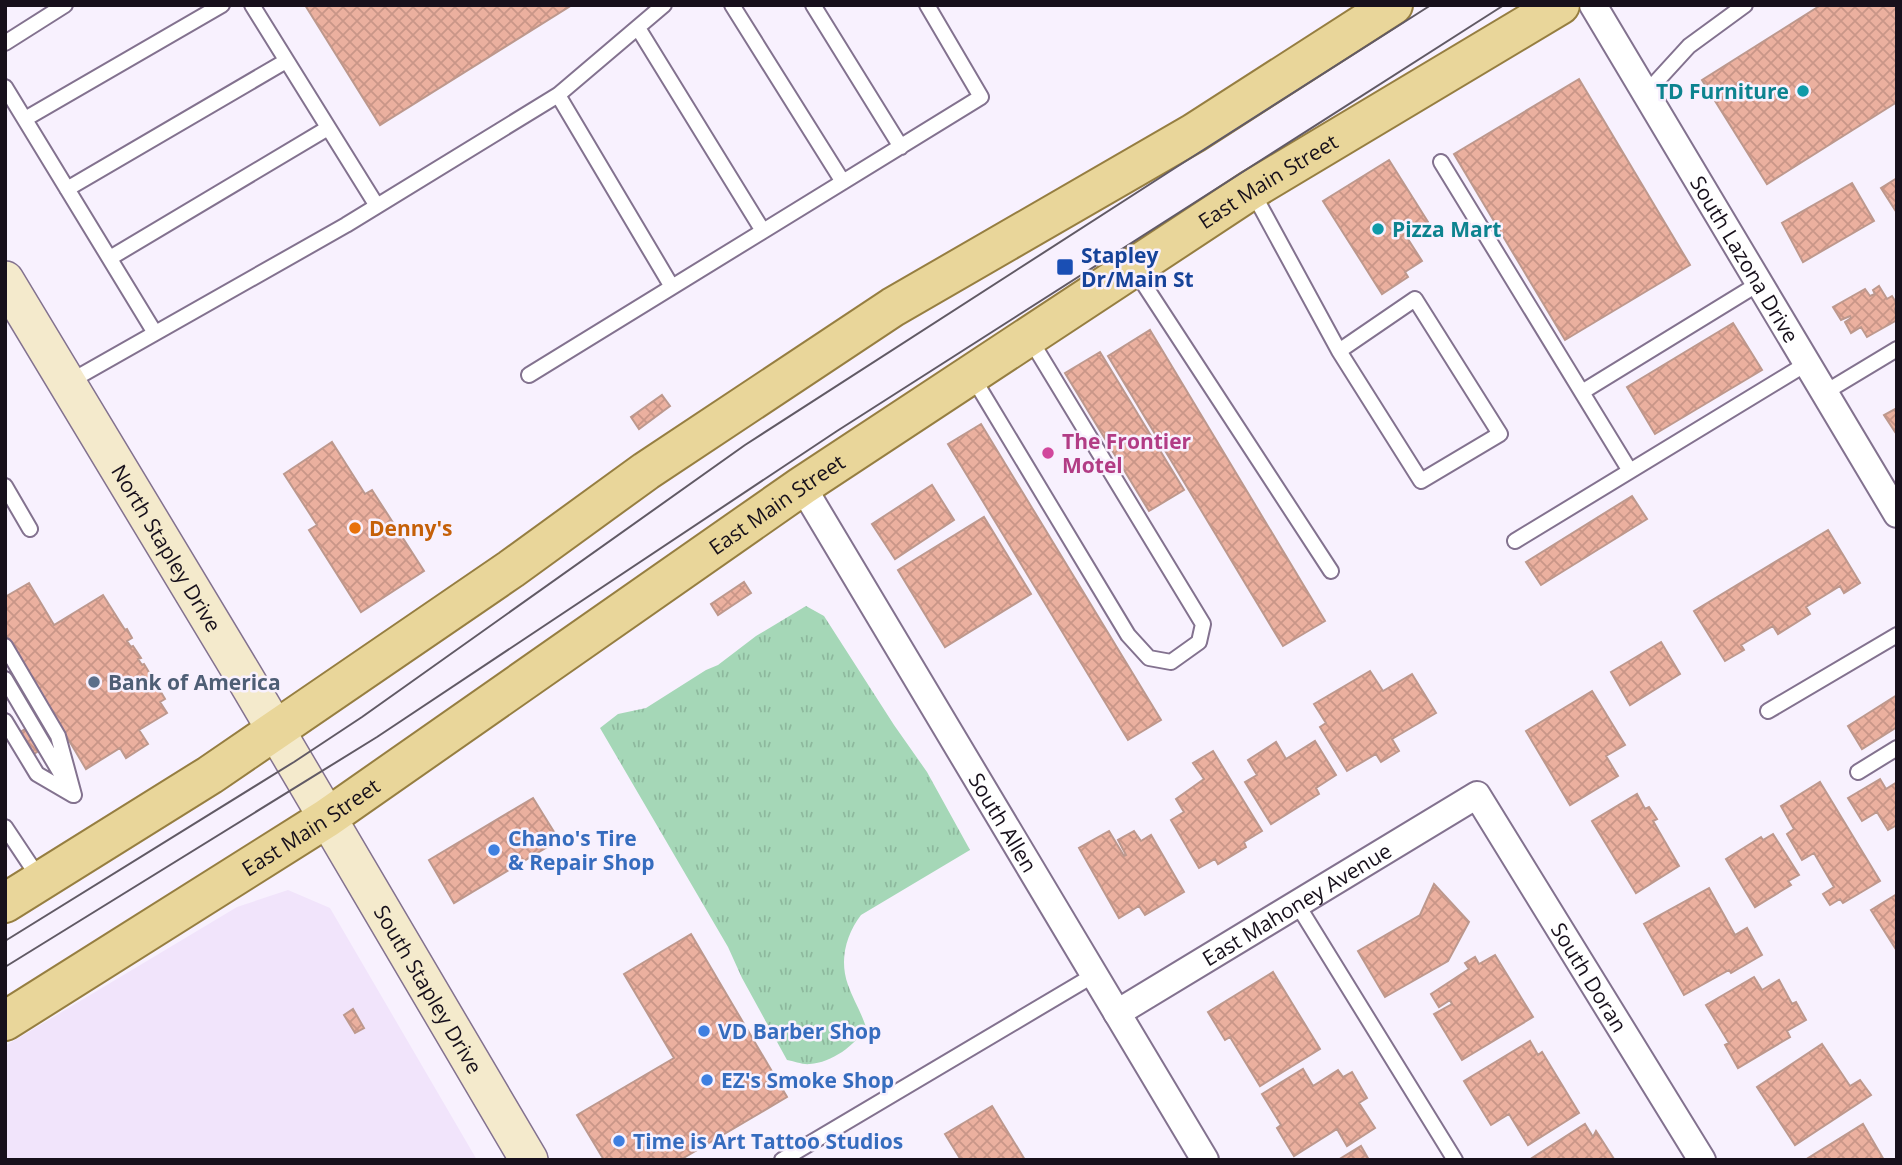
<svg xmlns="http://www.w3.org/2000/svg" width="1902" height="1165" font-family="'Open Sans',sans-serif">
	<defs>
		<pattern id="park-tufts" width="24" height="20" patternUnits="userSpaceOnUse" patternTransform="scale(1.75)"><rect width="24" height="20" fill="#a5d7b7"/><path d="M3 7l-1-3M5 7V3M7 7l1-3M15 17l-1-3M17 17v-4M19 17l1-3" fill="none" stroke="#8db89d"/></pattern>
		<pattern id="building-cross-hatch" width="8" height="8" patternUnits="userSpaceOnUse" patternTransform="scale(1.75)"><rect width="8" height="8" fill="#ebb09f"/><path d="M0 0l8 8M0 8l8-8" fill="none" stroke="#c99688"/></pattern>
	</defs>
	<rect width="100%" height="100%" fill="#f8f1fe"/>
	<!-- built -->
	<path fill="#f1e4fb" d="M288 890 330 908 477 1160H5V1046L237 907Z"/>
	<!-- park -->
	<path fill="url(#park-tufts)" d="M806 606 824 616 894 725 927 772 970 850 861 915C846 935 839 960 848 985 853 999 861 1012 866 1027 856 1045 831 1063 810 1064 803 1065 794 1061 787 1060L742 978 728 947 600 728 618 714 646 708 706 670 718 665 756 636Z"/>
	<!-- building -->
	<path fill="url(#building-cross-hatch)" stroke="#bd988d" stroke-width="2" d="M305 5H572L380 125Z
		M1821 5H1897V102L1767 184 1702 80Z
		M1579 79 1690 265 1565 340 1454 154Z
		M1389 160 1428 222 1406 236 1422 261 1405 272 1408 277 1382 294 1323 201Z
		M1897 178V213L1881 188Z
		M1852 183 1874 221 1803 262 1782 223Z
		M1879 286 1887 299 1892 296 1897 304 1895 309 1897 320 1867 337 1861 327 1851 333 1845 322 1851 318 1850 316 1841 320 1833 307 1865 289 1870 296 1875 294 1873 290Z
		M1733 323 1762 370 1655 434 1627 387Z
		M1150 330 1325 621 1283 646 1108 356Z
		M1100 352 1184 490 1149 511 1065 373Z
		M662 395 670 406 639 429 631 417Z
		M1897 408V435L1884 415Z
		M981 424 1161 720 1128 740 948 444Z
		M332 442 365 494 372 490 424 571 361 612 309 530 317 525 284 474Z
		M932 485 954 520 895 559 872 524Z
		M1632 496 1647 519 1541 585 1526 562Z
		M984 517 1031 594 945 647 898 570Z
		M1828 530 1860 583 1844 593 1840 586 1806 607 1810 614 1778 634 1773 626 1741 645 1744 650 1725 661 1694 611Z
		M744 582 751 593 718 615 711 604Z
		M29 583 54 625 103 595 125 630 127 629 132 638 127 641 131 647 133 646 141 658 138 659 142 665 144 664 165 699 160 702 167 713 139 730 148 744 126 758 120 748 86 769 5 633V597Z
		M1661 642 1680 674 1630 705 1611 672Z
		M1370 671 1383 691 1412 674 1436 713 1392 739 1399 751 1381 762 1376 754 1347 771 1320 727 1326 723 1314 704Z
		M1592 691 1625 745 1606 756 1618 776 1570 805 1526 731Z
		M1897 695V727L1862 749 1848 726Z
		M52 713 65 735 29 757 15 735Z
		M1315 741 1336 775 1316 788 1319 794 1271 824 1245 782 1257 775 1248 760 1276 742 1286 759Z
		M1213 751 1262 831 1244 842 1246 847 1218 864 1215 859 1199 868 1171 820 1184 812 1176 799 1204 779 1193 763Z
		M1880 779 1886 789 1897 782V825L1888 830 1877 812 1862 821 1848 798Z
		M1820 782 1880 881 1843 903 1840 899 1830 905 1823 894 1834 887 1814 853 1802 860 1787 834 1794 829 1781 806Z
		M1637 794 1645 809 1649 807 1657 819 1653 821 1679 866 1636 893 1592 821Z
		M533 798 559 840 454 903 429 860Z
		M1109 831 1124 856 1126 855 1118 840 1134 831 1141 841 1151 835 1184 892 1145 915 1139 906 1119 918 1079 848Z
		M1773 834 1799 875 1788 881 1791 885 1755 907 1726 859 1761 837 1763 840Z
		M1434 884 1469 922 1448 961 1385 997 1358 951 1420 915Z
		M1709 888 1735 935 1747 928 1762 955 1731 973 1729 970 1684 995 1644 924Z
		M1897 894V951L1871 910Z
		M691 934 787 1097 680 1160H604L577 1115 674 1058 624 974Z
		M1495 955 1533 1017 1462 1060 1434 1014 1452 1004 1450 1000 1439 1007 1431 994 1469 969 1465 963 1475 957 1479 964Z
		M1273 972 1320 1049 1260 1086 1230 1037 1225 1040 1208 1012Z
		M1754 977 1762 990 1779 980 1792 1004 1796 1002 1806 1020 1787 1031 1790 1037 1738 1068 1725 1045 1729 1043 1706 1005Z
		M353 1009 364 1028 355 1033 344 1015Z
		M1530 1041 1538 1055 1542 1052 1579 1113 1528 1145 1509 1114 1491 1125 1464 1081Z
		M1822 1044 1850 1086 1860 1080 1871 1095 1795 1145 1757 1087Z
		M1303 1069 1313 1086 1338 1070 1343 1077 1352 1072 1367 1098 1359 1103 1375 1128 1347 1146 1337 1129 1294 1156 1277 1128 1281 1125 1262 1094Z
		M992 1106 1025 1160H961L945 1134Z
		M1585 1124 1593 1137 1596 1131 1614 1159 1529 1160Z
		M1863 1124 1884 1160H1805Z
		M1361 1146 1369 1160H1338Z"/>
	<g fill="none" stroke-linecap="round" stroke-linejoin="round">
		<defs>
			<path id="lane" d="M252 5 377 206
				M732 5 843 182
				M813 5 901 147
				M638 28 763 231
				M5 43 65 5
				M5 87 155 333
				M1646 93 1689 46 1745 5
				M558 95 672 287
				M25 119 222 5
				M1441 162 1630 471
				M67 189 286 61
				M1252 191 1339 351 1421 481 1500 434 1415 299 1339 351
				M110 258 328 128
				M1134 269 1331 571
				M529 375 981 97 927 5
				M972 376 1128 635 1149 658 1171 662 1199 642 1203 624 1030 339
				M69 382 346 225 558 95 664 5
				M1582 392 1758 284
				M1824 393 1897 349
				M5 486 30 529
				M1515 541 1806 364
				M5 646 58 736 74 795
				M5 679 64 779
				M1768 711 1897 635
				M5 721 37 774 73 795
				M1858 772 1897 748
				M5 827 39 878
				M1297 904 1455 1160
				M782 1160 1094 975"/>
			<g id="street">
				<path id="s1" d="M1593 5 1897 514"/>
				<path id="s2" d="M802 486 1205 1160"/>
				<path id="s3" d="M1117 1013 1477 795 1702 1160"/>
			</g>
			<g id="secondary">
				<path id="s4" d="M5 280 245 678 529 1160"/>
			</g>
			<g id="primary">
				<path d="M5 903 210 775 511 569 646 471 893 307 1194 133 1393 5"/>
				<path id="s5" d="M5 1021 327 818 802 486 1251 190 1560 5"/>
			</g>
		</defs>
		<!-- lane casing -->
		<use href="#lane" stroke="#83728f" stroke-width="18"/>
		<!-- street casing -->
		<use href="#street" stroke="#83728f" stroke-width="30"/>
		<!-- secondary casing -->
		<use href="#secondary" stroke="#83728f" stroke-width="40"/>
		<!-- primary casing -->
		<use href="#primary" stroke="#967e41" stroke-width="42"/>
		<!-- lane -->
		<use href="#lane" stroke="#fff" stroke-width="14"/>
		<!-- street -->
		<use href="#street" stroke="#fff" stroke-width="26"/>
		<!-- secondary -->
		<use href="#secondary" stroke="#f4eacc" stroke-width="37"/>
		<!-- primary -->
		<use href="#primary" stroke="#e9d69a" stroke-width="38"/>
		<!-- tram -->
		<path stroke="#615a65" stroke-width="2" d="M5 941 294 762 362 717 745 445 1175 168 1431 5
			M5 967 377 737 837 431 1504 5"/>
	</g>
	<!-- markers -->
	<g fill="#0f9aa8" stroke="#f8f1fe" stroke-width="2.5">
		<circle cx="1803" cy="91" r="7"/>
		<circle cx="1378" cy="229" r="7"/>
	</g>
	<rect fill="#1a4fb4" stroke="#f8f1fe" stroke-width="2.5" x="1056" y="258" width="18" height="18" rx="3.5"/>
	<circle fill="#d1479c" stroke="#f8f1fe" stroke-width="2.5" cx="1048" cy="453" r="7"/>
	<circle fill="#e8710a" stroke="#f8f1fe" stroke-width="2.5" cx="355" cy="528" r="7"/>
	<circle fill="#5c6f8a" stroke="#f8f1fe" stroke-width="2.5" cx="94" cy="682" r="7"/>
	<g fill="#3f7fe0" stroke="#f8f1fe" stroke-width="2.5">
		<circle cx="494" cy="850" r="7"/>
		<circle cx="704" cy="1031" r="7"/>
		<circle cx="707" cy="1080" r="7"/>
		<circle cx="619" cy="1141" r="7"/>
	</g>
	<g text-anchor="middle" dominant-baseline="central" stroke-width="5" stroke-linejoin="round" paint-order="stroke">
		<!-- culture labels -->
		<g font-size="21" font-weight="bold" fill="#0d838f" stroke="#f8f1fe" text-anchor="end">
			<text x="1789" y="91">TD Furniture</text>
			<text x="1392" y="229" text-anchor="start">Pizza Mart</text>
		</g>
		<!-- street labels -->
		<g font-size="21" fill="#17101b" stroke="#f8f1fe">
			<text stroke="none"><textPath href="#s5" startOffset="1517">East Main Street</textPath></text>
			<text stroke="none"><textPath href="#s1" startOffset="296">South Lazona Drive</textPath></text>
			<text stroke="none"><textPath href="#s5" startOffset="929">East Main Street</textPath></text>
			<text stroke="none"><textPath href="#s4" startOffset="313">North Stapley Drive</textPath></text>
			<text stroke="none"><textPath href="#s2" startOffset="392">South Allen</textPath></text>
			<text stroke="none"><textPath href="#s5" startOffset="362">East Main Street</textPath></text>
			<text stroke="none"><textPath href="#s3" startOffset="210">East Mahoney Avenue</textPath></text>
			<text stroke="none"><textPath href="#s3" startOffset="635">South Doran</textPath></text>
			<text stroke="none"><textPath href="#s4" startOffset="826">South Stapley Drive</textPath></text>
		</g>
		<!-- transit labels -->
		<g font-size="21" font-weight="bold" fill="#164399" stroke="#f8f1fe" text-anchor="start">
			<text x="1081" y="255">Stapley<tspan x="1081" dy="24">Dr/Main St</tspan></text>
		</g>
		<!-- hotel labels -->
		<g font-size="21" font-weight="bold" fill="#b23c85" stroke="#f8f1fe" text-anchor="start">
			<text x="1062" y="441">The Frontier<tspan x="1062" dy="24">Motel</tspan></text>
		</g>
		<!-- food labels -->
		<g font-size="21" font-weight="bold" fill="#c56008" stroke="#f8f1fe" text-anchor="start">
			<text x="369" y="528">Denny's</text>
		</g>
		<!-- service labels -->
		<g font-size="21" font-weight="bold" fill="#4e5e75" stroke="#f8f1fe" text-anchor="start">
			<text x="108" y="682">Bank of America</text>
		</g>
		<!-- shop labels -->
		<g font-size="21" font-weight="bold" fill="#366cbe" stroke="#f8f1fe" text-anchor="start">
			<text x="508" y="838">Chano's Tire<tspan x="508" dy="24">&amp; Repair Shop</tspan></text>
			<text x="718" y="1031">VD Barber Shop</text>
			<text x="721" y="1080">EZ's Smoke Shop</text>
			<text x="633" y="1141">Time is Art Tattoo Studios</text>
		</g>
	</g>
	<!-- border -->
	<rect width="1902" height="1165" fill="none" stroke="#17101b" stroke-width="14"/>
</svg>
